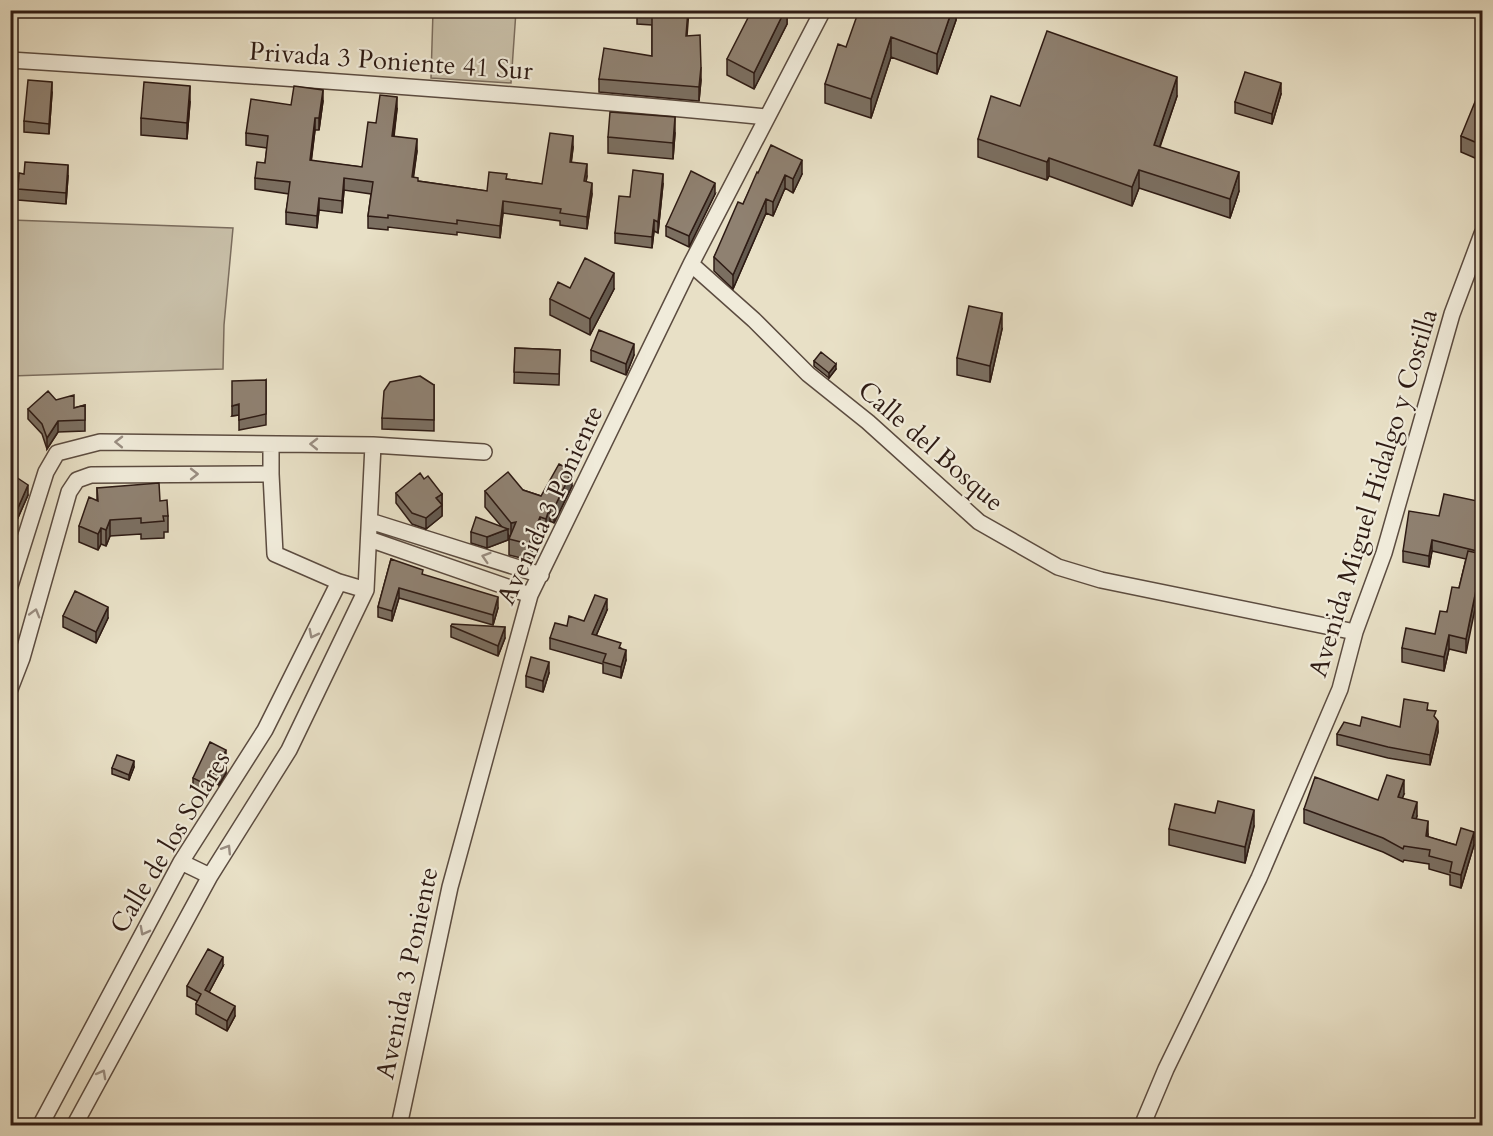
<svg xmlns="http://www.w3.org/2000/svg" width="1493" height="1136" font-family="Cardo,serif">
	<rect width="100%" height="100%" fill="#e8e0c6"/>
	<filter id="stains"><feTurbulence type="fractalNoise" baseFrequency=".00333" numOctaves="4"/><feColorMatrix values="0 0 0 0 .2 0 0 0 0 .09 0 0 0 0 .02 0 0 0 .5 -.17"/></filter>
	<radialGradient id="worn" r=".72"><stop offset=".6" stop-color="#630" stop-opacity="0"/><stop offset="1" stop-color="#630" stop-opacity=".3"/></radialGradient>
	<!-- green -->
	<path fill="#c8bfa8" stroke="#7b6d5e" stroke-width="1.5" d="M433 11H516L511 83 431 78Z
		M11 220 233 228 224 325 223 369 11 376Z"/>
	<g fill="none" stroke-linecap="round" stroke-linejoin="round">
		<defs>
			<path id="street" d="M10 60C263 76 515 93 767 117
				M691 264 754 320 808 374 868 422 979 522 1058 567 1101 580 1355 632
				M271 444V474L275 554 339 582 366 590
				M370 521 541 575
				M369 539 530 595
				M10 586 46 472 57 453 100 442 373 445 484 452
				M10 689 22 658 69 492 77 480 91 475 271 474
				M181 862 210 876
				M40 1126 181 862 265 730 339 582
				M74 1126 210 876 289 750 366 590 373 445
				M399 1126 450 887 530 595 691 264 823 10
				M1142 1126 1166 1069 1259 878 1340 689 1355 632 1384 553 1452 314 1482 234"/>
		</defs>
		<!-- street casing -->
		<use href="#street" stroke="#5c4c40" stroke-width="18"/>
		<!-- street -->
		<use href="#street" stroke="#f0ebda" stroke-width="15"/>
	</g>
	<!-- wall -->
	<path fill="#7b6f61" stroke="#2e1b14" stroke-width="1.5" d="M10 10H26L25 14 10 12Z
		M637 10H689L687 36 701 80 699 101 599 92V79L652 56V25L637 24Z
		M787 10V24L754 89 727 75V59Z
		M956 10V20L937 74 891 57 871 118 825 103V84L846 47Z
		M52 93 49 134 24 132V121Z
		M1281 94 1272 124 1235 113V102Z
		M1177 96 1160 147 1239 191 1230 218 1139 188 1132 206 1049 176 1047 180 978 157V139L1020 106Z
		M1482 99V161L1461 152V136Z
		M323 101 319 130H315L311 161 362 167 376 123 397 109 394 137 417 151 413 177 418 181 487 191 507 179 542 184 573 148 571 162 587 176 586 182 592 194 587 229 560 225V221L503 213 500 238 457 232V235L388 227V230L368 228V216L371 194 344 190 342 213 319 210 317 228 286 224V212L289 194 255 189V178L265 163 267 148 246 145V133L291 105Z
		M190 102 187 139 141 135V118Z
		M675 133 673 159 608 153V137Z
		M758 173 802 174 793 193 785 188 773 216 766 213 733 289 714 271V257L743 204Z
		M68 176 66 204 18 200V189Z
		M663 184 658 233 654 231 652 248 615 243V233L630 197Z
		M715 194 689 247 666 236V226Z
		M570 288 614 289 590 335 550 315V299Z
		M1002 329 990 382 957 375V358Z
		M515 348 560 350 559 385 514 383Z
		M591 350 634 355 626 375 591 361Z
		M814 361 836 369 829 378 814 366Z
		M266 380V425L239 430V415L232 416Z
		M434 385V431L382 429V418Z
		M56 400 74 408 85 405V431L58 432 47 449 42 434 28 419V409Z
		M10 473 28 495 17 520 10 517Z
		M424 479 442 494V516L426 529 412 524 396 503V493Z
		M572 486 554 523 550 521 546 534 540 532 529 560 509 555V539L510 537 508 534V540L487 548 471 543V532L502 527 485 507V491L523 490 541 496Z
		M97 488 160 501 168 516V532H164V538L141 539V534L110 536 106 546 101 544 98 550 79 542V526L97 500Z
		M1439 516 1479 553 1466 653 1449 649 1444 671 1402 662V648L1435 634 1459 588 1466 559 1432 551 1429 567 1403 562V551Z
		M391 559 423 575 498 608 493 625 399 598 392 621 378 617V607Z
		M607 610 596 636 621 648 626 660 621 678 603 673V664L550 649V638Z
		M63 616 108 618 96 643 63 627Z
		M451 626 505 638 498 656 451 637Z
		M549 673 543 692 526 687V676Z
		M1428 710 1436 719 1438 732 1430 765 1388 758 1337 745V734L1360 726 1400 727Z
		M226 759 224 763 226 773 219 785 213 782 207 794 193 787V778Z
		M134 767 129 780 112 774V768Z
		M1404 794 1402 798 1417 816 1416 819 1428 834V837L1456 845H1474L1461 888 1450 885V875L1429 869V864L1404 860 1403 862 1383 852 1304 823V809L1378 800Z
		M1254 826 1245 863 1169 845V829Z
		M223 966 209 992 235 1016 227 1031 196 1014V1004L197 1001 187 996V986Z"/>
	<!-- shaded-wall -->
	<path fill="#645a4f" stroke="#2e1b14" stroke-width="1.5" d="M785 10H787V24L754 89V73Z
		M952 10H956V20L937 74V54Z
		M891 37V57L871 118V99Z
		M701 67V80L699 101V87Z
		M1177 77V96L1154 163V145Z
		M52 82V93L49 134V124Z
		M1281 83V94L1272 124V114Z
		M190 86V102L187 139V123Z
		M323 90V101L319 130V118Z
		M397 97V109L392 148V136Z
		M675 117V133L673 159V143Z
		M315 118V130L310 172V160Z
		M573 136V148L570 174V162Z
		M417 139V151L412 189V177Z
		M1049 158V176L1047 180V162Z
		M802 160V174L793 193V179Z
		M587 164V176L584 193V181Z
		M68 165V176L66 204V193Z
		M1139 170V188L1132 206V187Z
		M1239 172V191L1230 218V199Z
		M663 174V184L658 233V222Z
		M785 175V188L773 216V202Z
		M344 178V190L342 213V201Z
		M592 183V194L587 229V217Z
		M715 183V194L689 247V236Z
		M319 198V210L317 228V216Z
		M766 199V213L733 289V275Z
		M503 201V213L500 238V226Z
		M654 220V231L652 248V237Z
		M614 273V289L590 335V319Z
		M1002 313V329L990 382V366Z
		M634 344V355L626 375V364Z
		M836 364V369L829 378V373Z
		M239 404V415L232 416V406Z
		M58 421V432L47 449V438Z
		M572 471V486L554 523V508Z
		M28 485V495L17 520V510Z
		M442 494V505L436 498Z
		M442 505V516L426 529V518Z
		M550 506V521L546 534V519Z
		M540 517V532L529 560V544Z
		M110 520V536L106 546V530Z
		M516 522 511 539V523Z
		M101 528V544L98 550V534Z
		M508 529V540L487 548V537Z
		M1482 529V540L1477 562V551Z
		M1432 540V551L1429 567V556Z
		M1482 561V575L1466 653V639Z
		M399 588V598L392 621V611Z
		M498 597V608L493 625V615Z
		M607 599V610L592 645V634Z
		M108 607V618L96 643V632Z
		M505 627V638L498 656V646Z
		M1449 635V649L1444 671V657Z
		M626 650V660L621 678V667Z
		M549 662V673L543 692V681Z
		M1438 721V732L1430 765V755Z
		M226 750V759L220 770V761Z
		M134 761V767L129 780V775Z
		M226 764V773L219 785V775Z
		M213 772V782L207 794V785Z
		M1404 780V794L1398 810V797Z
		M1417 802V816L1412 832V818Z
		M1254 810V826L1245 863V847Z
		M1428 821V834L1426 850V836Z
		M1474 832V845L1461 888V875Z
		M223 957V966L205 1000V990Z
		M235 1006V1016L227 1031V1021Z"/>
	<!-- building -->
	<path fill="#8f8171" stroke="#2e1b14" stroke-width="1.5" d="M642 10H688L686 36 700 35 701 67 699 87 599 79 604 48 652 56V11Z
		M752 10H785L754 73 727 59Z
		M859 10H952L937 54 891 37 871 99 825 84 838 44 846 47Z
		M1047 31 1177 77 1154 145 1239 172 1230 199 1139 170 1132 187 1049 158 1047 162 978 139 991 96 1020 106Z
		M1245 72 1281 83 1272 114 1235 102Z
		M28 80 52 82 49 124 24 121Z
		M144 82 190 86 187 123 141 118Z
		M294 86 323 90 319 118H315L310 160 362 167 368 122 376 123 380 95 397 97 392 136 417 139 412 177 418 178V181L487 191 489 172 507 174 506 179 542 184 550 133 573 136 570 162 587 164 584 181 592 183 587 217 560 213 561 209 503 201 500 226 457 220V224L388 215V218L368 216 373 182 344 178 342 201 319 198 317 216 286 212 290 182 255 178 257 162 265 163 268 136 246 133 251 99 291 105Z
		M1477 97 1482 99V145L1461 136Z
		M610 112 675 117 673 143 608 137Z
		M771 145 802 160 793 179 785 175 773 202 766 199 733 275 714 257 738 202 743 204 757 172 758 173Z
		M25 162 68 165 66 193 18 189 19 173 24 174Z
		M633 170 663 174 658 222 654 220 652 237 615 233 619 196 630 197Z
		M691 171 715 183 689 236 666 226Z
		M585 258 614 273 590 319 550 299 558 282 570 288Z
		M969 306 1002 313 990 366 957 358Z
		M599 330 634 344 626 364 591 350Z
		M515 348 560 350 559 374 514 372Z
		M821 352 836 364 829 373 814 361Z
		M420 376 434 385V420L382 418 384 391 390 382Z
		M266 380V414L239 420V404L232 406V381Z
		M48 391 56 400 74 395V408L85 405V420L58 421 47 438 42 424 28 409Z
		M559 464 572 471 554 508 550 506 546 519 540 517 529 544 509 539 516 522 511 523 485 491 508 472 523 490 541 496Z
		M10 473 28 485 17 510 10 506Z
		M420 473 424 479 428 476 442 494 436 498 442 505 426 518 412 513 396 493Z
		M159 483 160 501 167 500 168 516H163L164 521 141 523V518L110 520 106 530 101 528 98 534 79 526 89 497 98 501 97 488Z
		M1444 494 1482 502V529L1477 551 1432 540 1429 556 1403 551 1409 511 1439 516Z
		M476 517 508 529 487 537 471 532Z
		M1468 551 1482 554V561L1466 639 1449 635 1444 657 1402 648 1406 628 1435 634 1440 611 1447 612 1452 587 1459 588Z
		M391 559 423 570 422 574 498 597 493 615 399 588 392 611 378 607Z
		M75 591 108 607 96 632 63 616Z
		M595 595 607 599 592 634 621 643 619 648 626 650 621 667 603 662 606 654 550 638 555 623 567 626 569 616 584 621Z
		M452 624 505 627 498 646 451 626Z
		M531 657 549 662 543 681 526 676Z
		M1404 699 1428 703 1427 710 1436 711 1434 716 1438 721 1430 755 1388 747 1337 734 1344 722 1360 726 1362 717 1400 727Z
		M210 742 226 750 220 761 226 764 219 775 213 772 207 785 193 778Z
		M117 755 134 761 129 775 112 768Z
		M1387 775 1404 780 1398 797 1417 802 1412 818 1428 821 1426 836 1456 845 1461 828 1474 832 1461 875 1450 872 1452 862 1429 856 1430 850 1404 846 1403 849 1383 838 1304 809 1315 777 1378 800Z
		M1218 801 1254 810 1245 847 1169 829 1175 804 1215 813Z
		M208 949 223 957 205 990 235 1006 227 1021 196 1004 201 994 187 986Z"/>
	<!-- one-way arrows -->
	<defs><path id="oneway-chevron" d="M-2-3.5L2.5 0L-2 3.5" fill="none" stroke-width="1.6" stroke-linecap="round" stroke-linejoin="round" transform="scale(1.5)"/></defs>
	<g stroke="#998d81">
		<use href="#oneway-chevron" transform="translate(119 442) rotate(-179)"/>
		<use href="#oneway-chevron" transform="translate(314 444) rotate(-179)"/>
		<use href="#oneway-chevron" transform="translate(194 474)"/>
		<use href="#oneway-chevron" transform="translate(486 557) rotate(-163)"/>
		<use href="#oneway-chevron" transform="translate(35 613) rotate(-74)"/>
		<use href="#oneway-chevron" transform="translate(313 634) rotate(117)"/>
		<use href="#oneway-chevron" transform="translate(227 849) rotate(-58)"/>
		<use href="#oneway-chevron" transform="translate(144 931) rotate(118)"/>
		<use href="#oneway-chevron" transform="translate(102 1074) rotate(-61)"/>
	</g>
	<g text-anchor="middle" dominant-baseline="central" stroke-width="4.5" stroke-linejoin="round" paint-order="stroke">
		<!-- street labels -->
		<g font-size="26" fill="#2e1b14" stroke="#f0ebda">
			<text transform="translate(391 61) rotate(4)">Privada 3 Poniente 41 Sur</text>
			<text transform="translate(931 446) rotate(41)">Calle del Bosque</text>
			<text transform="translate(1373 493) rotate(-73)">Avenida Miguel Hidalgo y Costilla</text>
			<text transform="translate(550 505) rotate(-65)">Avenida 3 Poniente</text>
			<text transform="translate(170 842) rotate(-59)">Calle de los Solares</text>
			<text transform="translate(407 973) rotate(-78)">Avenida 3 Poniente</text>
		</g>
	</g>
	<!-- margin -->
	<rect width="1493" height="1136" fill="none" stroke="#e8e0c6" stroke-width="36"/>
	<rect x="12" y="12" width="1469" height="1112" fill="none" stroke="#2e1b14" stroke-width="3"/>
	<rect x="18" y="18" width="1457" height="1100" fill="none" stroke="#2e1b14" stroke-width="1.5"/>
	<rect width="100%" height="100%" filter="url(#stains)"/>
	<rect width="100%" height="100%" fill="url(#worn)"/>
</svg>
